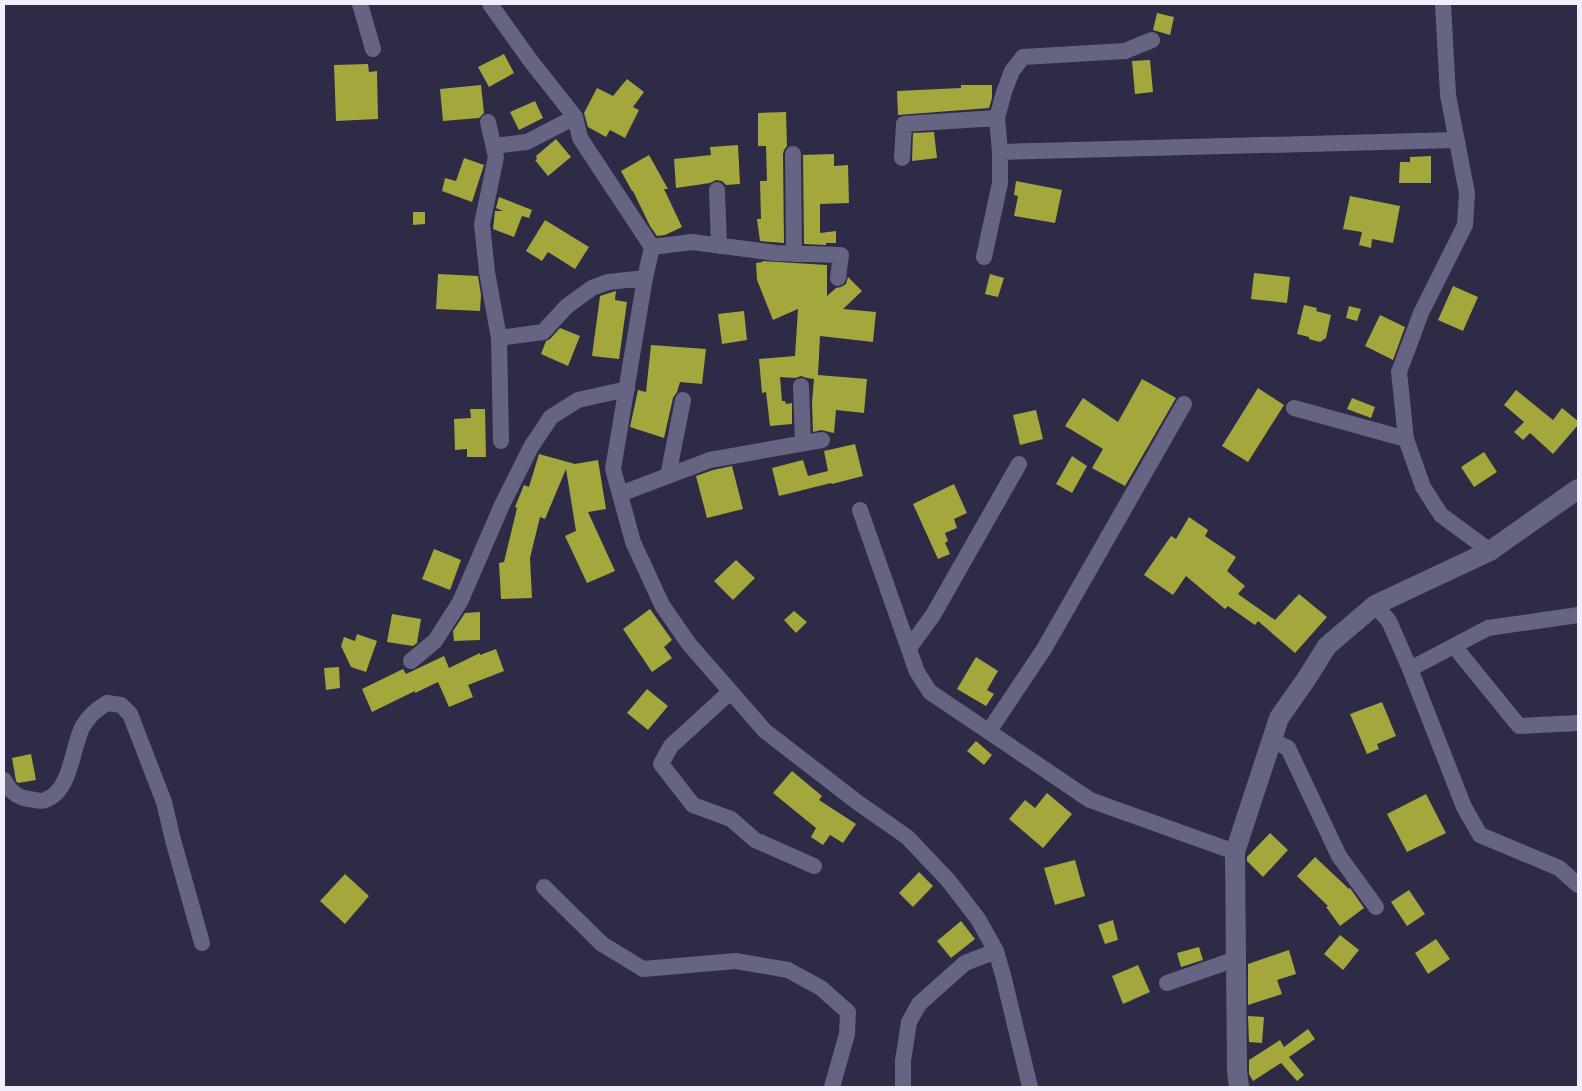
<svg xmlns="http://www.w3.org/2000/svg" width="1582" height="1091" font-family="'DM Sans',sans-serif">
	<rect width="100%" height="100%" fill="#2d2b46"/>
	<!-- building -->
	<path fill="#a3a73c" d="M1157 13 1174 17 1170 35 1153 30Z
		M504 54 514 73 489 87 478 67Z
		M1150 60 1153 92 1135 94 1132 61Z
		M368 64 369 72 377 71 378 119 336 121 334 65Z
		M627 79 644 92 633 107 639 110 625 138 610 130 606 137 588 127 584 113 597 88 613 96Z
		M481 85 484 113 479 118 443 121 440 89Z
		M961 85H992V98L989 108 898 115 897 91 961 88Z
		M535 101 543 118 519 130 510 112Z
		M786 112 787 146 784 150 783 154 784 243 760 241 757 219H761L760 181H767L766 146H758V113Z
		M934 132 937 158 912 161 913 133Z
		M556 139 571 157 548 176 535 160 537 159 536 156Z
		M738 145 740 184 726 185 722 181 716 180 710 183 676 188 674 159 711 155 710 147Z
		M834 154V166L848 165 849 203 820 204V233L836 231V243H826V245L804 244 803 155Z
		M649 155 668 189H664L682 227 665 235 657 236 650 226 633 191H632L621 171Z
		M1431 156V183H1399L1400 162H1410V157Z
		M464 158 484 165 472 202 442 191 445 178 456 181Z
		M1016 181 1062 190 1055 223 1014 216 1018 196 1014 195Z
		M1350 196 1400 206 1393 243 1372 239 1371 248 1359 245 1362 232 1343 229Z
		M499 197 532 210 529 218 522 216 514 237 493 229 495 211H503L496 208Z
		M413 212H425V224L413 225Z
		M545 220 589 247 575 269 548 252 542 261 526 251Z
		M762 261 827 265V296L836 288 841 287 846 284 848 277 862 291 843 309 876 312 873 342 820 336 818 375 867 379 864 413 836 410 834 433 821 430 813 432 812 402 814 379 807 378 801 376 795 378 780 377 782 401H785L786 404 792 403V424L770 426 766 392 762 393 759 359 795 356 798 309 773 320 757 280 756 263 763 262Z
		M1254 273 1290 277 1287 303 1251 299Z
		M438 274 478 276 481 295 480 311 436 309Z
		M990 274 1004 278 998 297 985 294Z
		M1453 286 1478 297 1463 331 1438 320Z
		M616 291 615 300 627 302 619 359 592 356 600 296Z
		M1304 305 1317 308 1316 311 1331 315 1326 338 1320 342 1309 339V337L1297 334Z
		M1349 306 1361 309 1357 321 1346 318Z
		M744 311 747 340 722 344 718 314Z
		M1380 315 1405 327 1393 360 1365 346Z
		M560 328 580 336 568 366 541 354 546 341 550 339Z
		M651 345 706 349 702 384 680 382 677 392 673 398 664 438 630 427 638 390 646 392Z
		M1142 379 1176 398 1125 486 1092 468 1103 449 1065 426 1083 398 1118 422Z
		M1258 388 1284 405 1248 462 1222 446Z
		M1516 390 1553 420 1562 408 1578 421V425L1553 454 1530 433 1523 440 1514 432 1524 422 1504 405Z
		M1352 398 1375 407 1371 418 1347 409Z
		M470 409H485L486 457H467V449L455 450 454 419 471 418Z
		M1036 410 1043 439 1020 445 1013 415Z
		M855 444 863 476 832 484 831 483 779 496 772 468 803 460 808 476 828 471 824 451Z
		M1484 452 1497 472 1474 487 1461 467Z
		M539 454 575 464 598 460 606 509 588 512 615 571 587 583 565 536 576 531 566 469 545 519 540 517 530 558 532 598 501 599 499 563 504 562 517 508 515 507 524 485 529 487Z
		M1072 456 1087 466 1072 493 1056 484Z
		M732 466 743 509 707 518 696 476 713 470Z
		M954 484 967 513 954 519 957 528 945 533 948 541 945 543 950 554 938 559 913 504Z
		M1189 517 1208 530 1205 536 1236 557 1227 571 1245 586 1238 594 1275 620 1299 594 1327 617 1295 653 1258 621 1255 625 1228 606 1225 609 1186 576 1173 595 1144 575 1171 536 1176 539Z
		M434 549 461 560 450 590 422 579Z
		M736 560 755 578 733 600 714 581Z
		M650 609 672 640 664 647 672 658 652 672 623 629Z
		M794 611 807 622 796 633 784 620Z
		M480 612V640L454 641 453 631 465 613Z
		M392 614 421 619 417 643 413 646 387 642Z
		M357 634 377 641 366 672 351 667 341 646 344 637 355 641Z
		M496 649 504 671 468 685 473 697 449 707 438 682 415 693V691L372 712 362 689 403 669 406 674 444 656 449 668 480 653V655Z
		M976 657 998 671 987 690 994 694 986 706 957 689Z
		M339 667 340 688 326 690 324 668Z
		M647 689 668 706 648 730 627 713Z
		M1382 702 1396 736 1377 744 1379 749 1367 754 1350 714Z
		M976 741 992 755 984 765 967 751Z
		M31 754 36 780 18 783 16 781 12 758Z
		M792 771 822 796 819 800 856 824 843 843 830 835 823 845 811 837 816 828 773 793Z
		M1047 793 1072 814 1043 848 1009 819 1025 800 1035 808Z
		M1426 794 1446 833 1407 852 1387 814Z
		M1270 833 1288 850 1263 877 1247 861V857Z
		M1315 857 1349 889 1350 888 1364 908 1340 926 1326 907 1328 906 1297 876Z
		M1075 860 1085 896 1055 905 1044 868Z
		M919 872 933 886 913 907 899 893Z
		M345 874 369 896 345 924 320 901Z
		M1409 890 1425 914 1407 926 1391 902Z
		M1113 920 1118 940 1105 944 1098 925Z
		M961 921 975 939 951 958 937 941Z
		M1340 935 1359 950 1343 970 1324 954Z
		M1436 939 1450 959 1428 974 1415 953Z
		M1199 947 1203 960 1181 967 1177 953Z
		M1289 950 1296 974 1277 980 1282 994 1248 1005V964Z
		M1138 965 1150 992 1123 1004 1112 976Z
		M1248 1016 1264 1017 1262 1043 1249 1042Z
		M1308 1029 1315 1039 1289 1057 1304 1075 1297 1081 1281 1063 1253 1081 1249 1074V1060L1280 1040 1284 1047Z"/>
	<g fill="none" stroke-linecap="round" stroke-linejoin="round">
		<!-- minor -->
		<path stroke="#656483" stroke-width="16" d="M360 4 373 49
			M490 4 530 60 575 117 580 138 652 247 645 278 613 469 633 542 662 605 689 644 765 731 857 802 907 837 948 880 978 919 996 951 1003 975 1030 1087
			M1443 4 1448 95 1467 193 1465 225 1421 313 1399 372 1406 439 1423 487 1441 515 1490 551
			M488 122 496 157 482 224 487 272 499 338 501 441
			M494 146 527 142 575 117
			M1000 152 1456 140
			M793 154 794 254
			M902 158 904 124 997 118
			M717 190 719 246
			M652 247 692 242 776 253 841 255 838 278
			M984 257 1000 183V152L997 118 1004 92 1012 71 1023 57 1125 51 1152 40
			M499 338 543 332 567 306 592 288 608 282 645 278
			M801 386 803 443
			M1294 408 1406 439
			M668 476 683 400
			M620 494 710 460 822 440
			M860 510 917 672 930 692 1090 800 1235 852
			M1375 605 1389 621 1410 669 1464 807 1480 835 1559 868 1578 885
			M1454 646 1519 726 1578 723
			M909 648 933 615 1019 464
			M411 661 435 641 460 602 502 505 531 447 551 417 578 400 627 389
			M1410 669 1488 628 1578 615
			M730 692 671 746 661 764 693 805 731 819 755 840 814 866
			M989 731 1044 649 1184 404
			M1271 740 1288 748 1339 856 1376 907
			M4 780C10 791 17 798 30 799 35 800 41 802 45 800 70 792 72 751 81 730 87 717 96 710 107 703L121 705 130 714 164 802 173 840 202 943
			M544 887 602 944 643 969 736 961 788 970 821 988 848 1012 847 1034 832 1087
			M1167 983 1236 959
			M903 1087V1061L909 1022 919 1004 965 963 996 951"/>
		<!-- tertiary -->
		<path stroke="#656483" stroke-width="20" d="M1239 1087 1237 1071 1235 852 1279 718 1307 678 1327 646 1375 605 1490 551 1578 489"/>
	</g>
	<!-- border -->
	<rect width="1582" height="1091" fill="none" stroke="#eeeefc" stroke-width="10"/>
</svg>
